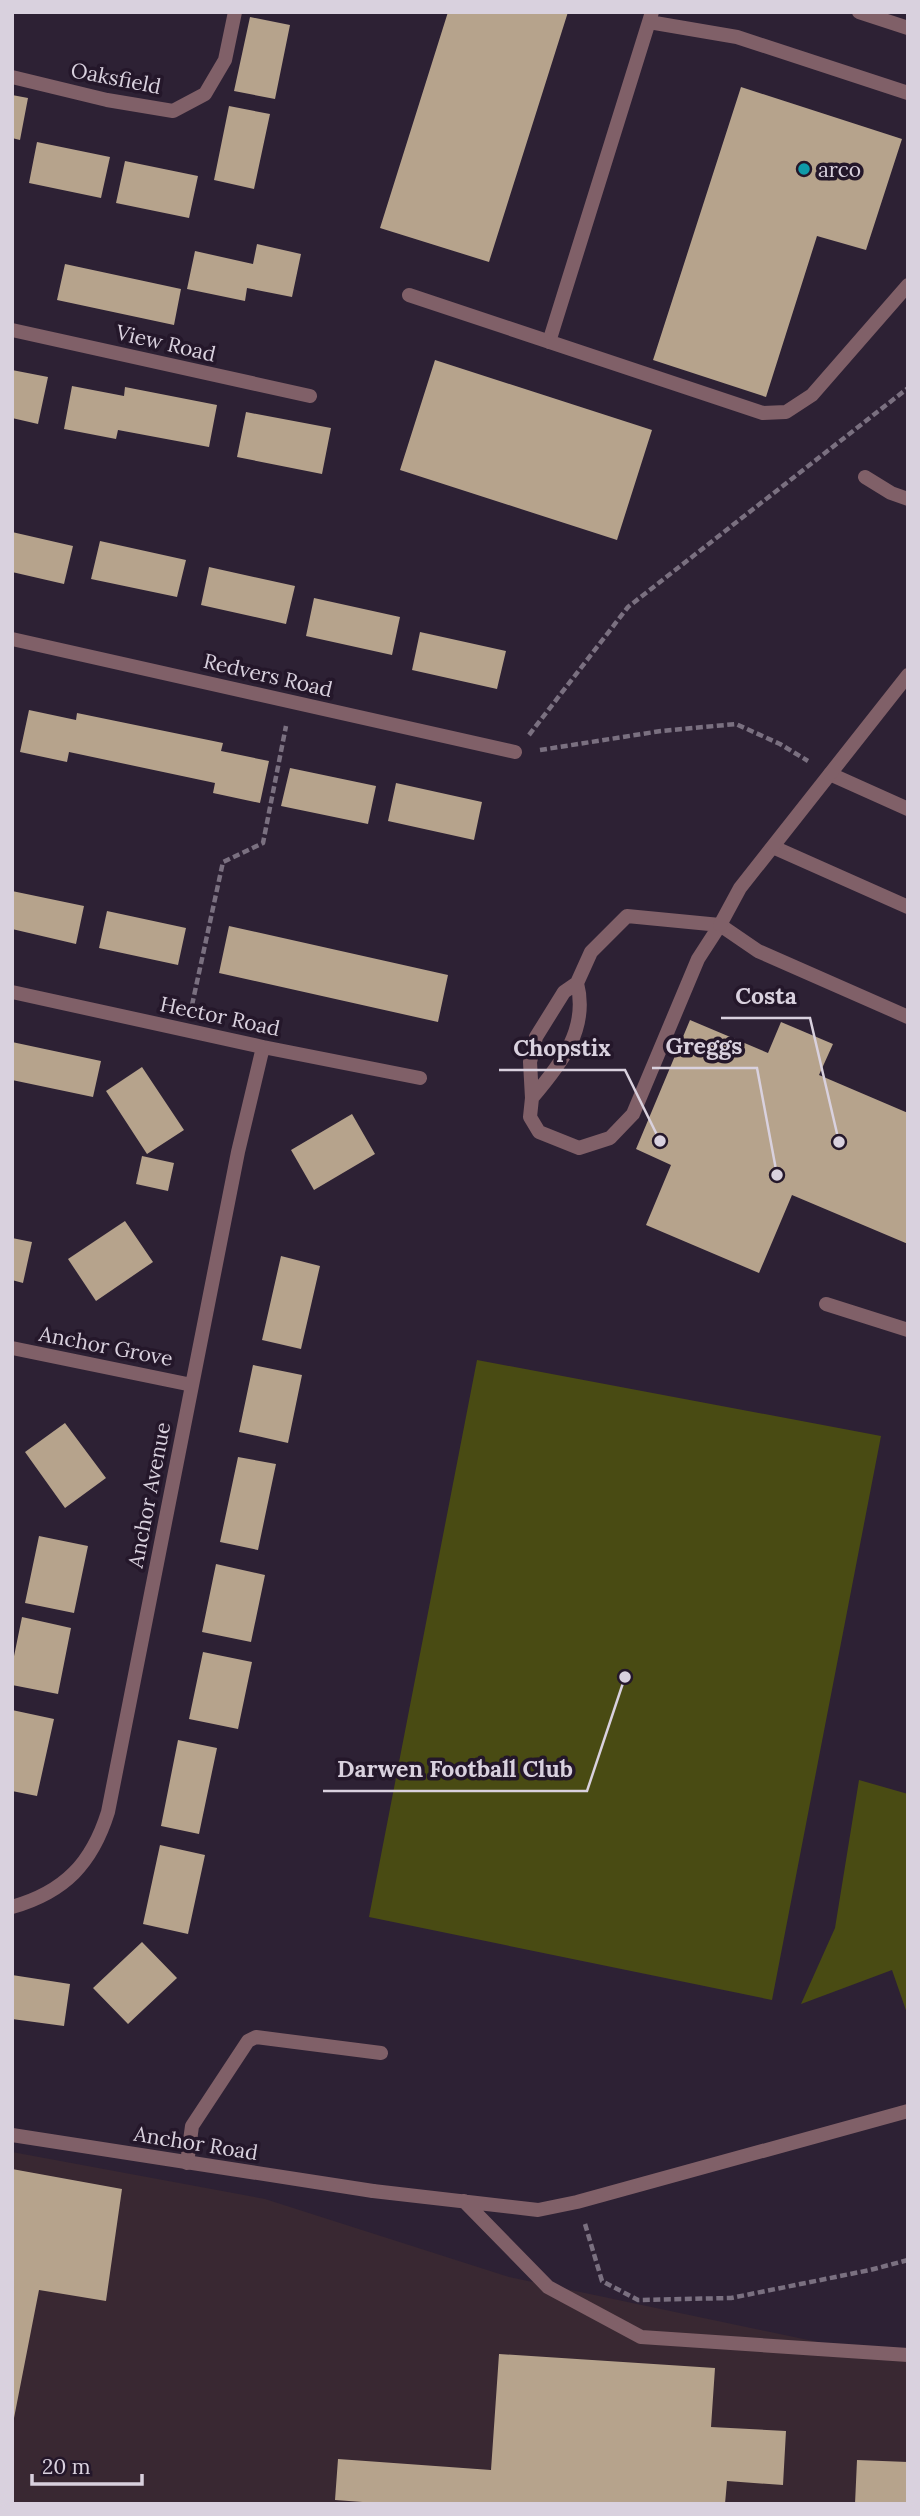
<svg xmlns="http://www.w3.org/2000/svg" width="920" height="2516" font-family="Lora,serif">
	<rect width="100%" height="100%" fill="#2d2134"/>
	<!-- industrial -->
	<path fill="#392832" d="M12 2152 265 2199 509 2277 908 2361V2504H12Z"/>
	<!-- green -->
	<path fill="#494b13" d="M477 1360 881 1436 772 2000 369 1917Z
		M859 1780 908 1794V2016L892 1970 801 2004 835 1928Z"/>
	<!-- building -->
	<path fill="#b6a38c" d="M448 12H568L489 262 380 228Z
		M250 17 290 25 275 99 234 91Z
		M741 87 902 139 866 250 817 236 766 397 653 360Z
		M12 95 28 98 20 140 12 138Z
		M229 106 270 114 254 189 214 180Z
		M37 142 110 157 101 198 29 183Z
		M125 161 198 176 189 218 116 203Z
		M257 244 301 254 292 297 247 288 245 301 187 289 195 251 253 264Z
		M65 264 181 289 174 325 57 300Z
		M435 360 652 430 617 540 400 470Z
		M12 370 48 377 38 424 12 418Z
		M72 386 124 396 125 387 217 405 209 447 118 430 116 439 64 429Z
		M246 412 331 428 322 474 237 457Z
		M12 532 73 546 64 584 12 572Z
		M100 541 186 560 177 597 91 579Z
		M209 567 295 586 286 624 201 605Z
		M314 598 400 617 392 655 306 636Z
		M420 632 506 651 497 689 412 670Z
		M29 710 76 720 77 713 223 743 221 751 269 761 260 803 213 793 215 783 69 752 67 762 20 752Z
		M290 768 376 786 368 824 281 806Z
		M396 783 482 802 474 840 388 821Z
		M12 891 84 906 76 944 12 929Z
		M107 911 186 928 178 965 99 948Z
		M229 926 448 975 438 1022 219 973Z
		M690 1020 768 1053 781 1022 833 1044 819 1075 908 1113V1244L792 1195 759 1273 646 1225 671 1165 636 1149Z
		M12 1042 101 1061 93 1097 12 1080Z
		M142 1067 184 1130 147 1154 106 1091Z
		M352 1114 375 1154 314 1190 291 1150Z
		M142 1156 174 1163 168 1191 136 1184Z
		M125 1221 153 1262 96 1301 68 1259Z
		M12 1238 32 1242 23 1283 12 1280Z
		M281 1256 320 1266 301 1349 262 1340Z
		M253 1365 302 1375 288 1443 239 1432Z
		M65 1423 106 1478 65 1508 25 1452Z
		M238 1457 276 1464 258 1550 220 1542Z
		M39 1536 88 1546 74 1613 25 1603Z
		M216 1564 265 1575 251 1642 202 1632Z
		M22 1617 71 1628 58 1694 12 1685V1666Z
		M203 1652 252 1662 238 1729 189 1719Z
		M12 1710 54 1719 37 1796 12 1791Z
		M178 1740 217 1748 199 1834 161 1826Z
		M160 1845 205 1855 188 1934 143 1924Z
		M142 1942 177 1978 128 2024 93 1988Z
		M12 1975 70 1984 64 2026 12 2019Z
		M12 2169 122 2189 106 2301 39 2290 14 2418Z
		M499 2354 715 2368 711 2427 786 2431 783 2485 727 2481 725 2504H390L335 2500 338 2459 491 2470Z
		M857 2460 908 2462V2504H855Z"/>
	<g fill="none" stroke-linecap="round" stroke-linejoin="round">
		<!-- path -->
		<path stroke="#7a7080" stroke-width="4.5" stroke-dasharray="7 3.5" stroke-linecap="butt" d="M529 735 628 607 908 388
			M540 750 661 731 736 724 780 744 808 761
			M192 1005 223 862 263 843 286 726
			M585 2224 602 2281 638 2300 731 2298 870 2270 908 2260"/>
		<!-- service -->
		<path stroke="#806068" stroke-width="14" d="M649 22 737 37 908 93
			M409 295 763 413 786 412 812 395 908 285
			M549 342 652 12
			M865 477 891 493 908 499
			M830 774 908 809
			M773 847 908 907
			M627 916 720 925 698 959 633 1114 610 1138 579 1148 539 1132 530 1117 532 1098 530 1062 536 1037 564 992 577 983 591 952Z
			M720 925 758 951 908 1017
			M532 1098C561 1064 589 1029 577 983
			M826 1304 908 1330
			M187 2163 192 2126 248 2041 256 2037 381 2053
			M373 2191 538 2210 577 2202 908 2111
			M464 2201 548 2287 641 2337 908 2355"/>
		<!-- minor -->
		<path stroke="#806068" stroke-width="14" d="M859 12 908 28
			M12 77 107 100 173 111 205 94 225 60 235 12
			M12 330 310 396
			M12 639 515 752
			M720 925 740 888 908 675
			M12 992 263 1047 420 1078
			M12 1348 192 1385
			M12 1907C65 1892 92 1863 108 1812L238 1152 263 1047
			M12 2135 373 2191"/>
	</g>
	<!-- markers -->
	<circle fill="#0f9aa8" stroke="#24172a" stroke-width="2.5" cx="804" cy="169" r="7"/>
	<g text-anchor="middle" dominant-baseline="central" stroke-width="7" stroke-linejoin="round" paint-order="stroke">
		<!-- street labels -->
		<g font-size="21" fill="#d9d1de" stroke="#24172a">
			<text transform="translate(116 78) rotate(11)">Oaksfield</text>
			<text transform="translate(166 343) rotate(13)">View Road</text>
			<text transform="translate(268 675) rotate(13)">Redvers Road</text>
			<text transform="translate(220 1016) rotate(12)">Hector Road</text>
			<text transform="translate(106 1346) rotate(11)">Anchor Grove</text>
			<text transform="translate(149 1495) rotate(-79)">Anchor Avenue</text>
			<text transform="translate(196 2143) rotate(9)">Anchor Road</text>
		</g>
		<!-- poi labels -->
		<g font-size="21" fill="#d9d1de" stroke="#24172a" text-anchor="start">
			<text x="818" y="169">arco</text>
		</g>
	</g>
	<!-- callouts -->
	<path fill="none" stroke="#d9d1de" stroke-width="2.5" d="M839 1142L810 1018H721M777 1175L757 1068H652M660 1141L625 1070H499M625 1677L587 1791H323"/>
	<g fill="#d9d1de" stroke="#24172a" stroke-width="2.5">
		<circle cx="839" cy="1142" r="7"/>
		<circle cx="777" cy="1175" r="7"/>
		<circle cx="660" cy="1141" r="7"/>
		<circle cx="625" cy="1677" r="7"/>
	</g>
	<g font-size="23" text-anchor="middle" font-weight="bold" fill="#d9d1de" stroke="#24172a" stroke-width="7" stroke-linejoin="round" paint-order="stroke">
		<text x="766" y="1004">Costa</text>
		<text x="704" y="1054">Greggs</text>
		<text x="562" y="1056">Chopstix</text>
		<text x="455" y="1777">Darwen Football Club</text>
	</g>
	<!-- border -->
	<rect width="920" height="2516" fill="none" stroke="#d9d1de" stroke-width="28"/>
	<!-- scale -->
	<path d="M32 2474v10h110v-10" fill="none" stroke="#d9d1de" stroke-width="3.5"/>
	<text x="42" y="2474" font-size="21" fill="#d9d1de" stroke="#24172a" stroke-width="5" paint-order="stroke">20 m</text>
</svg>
